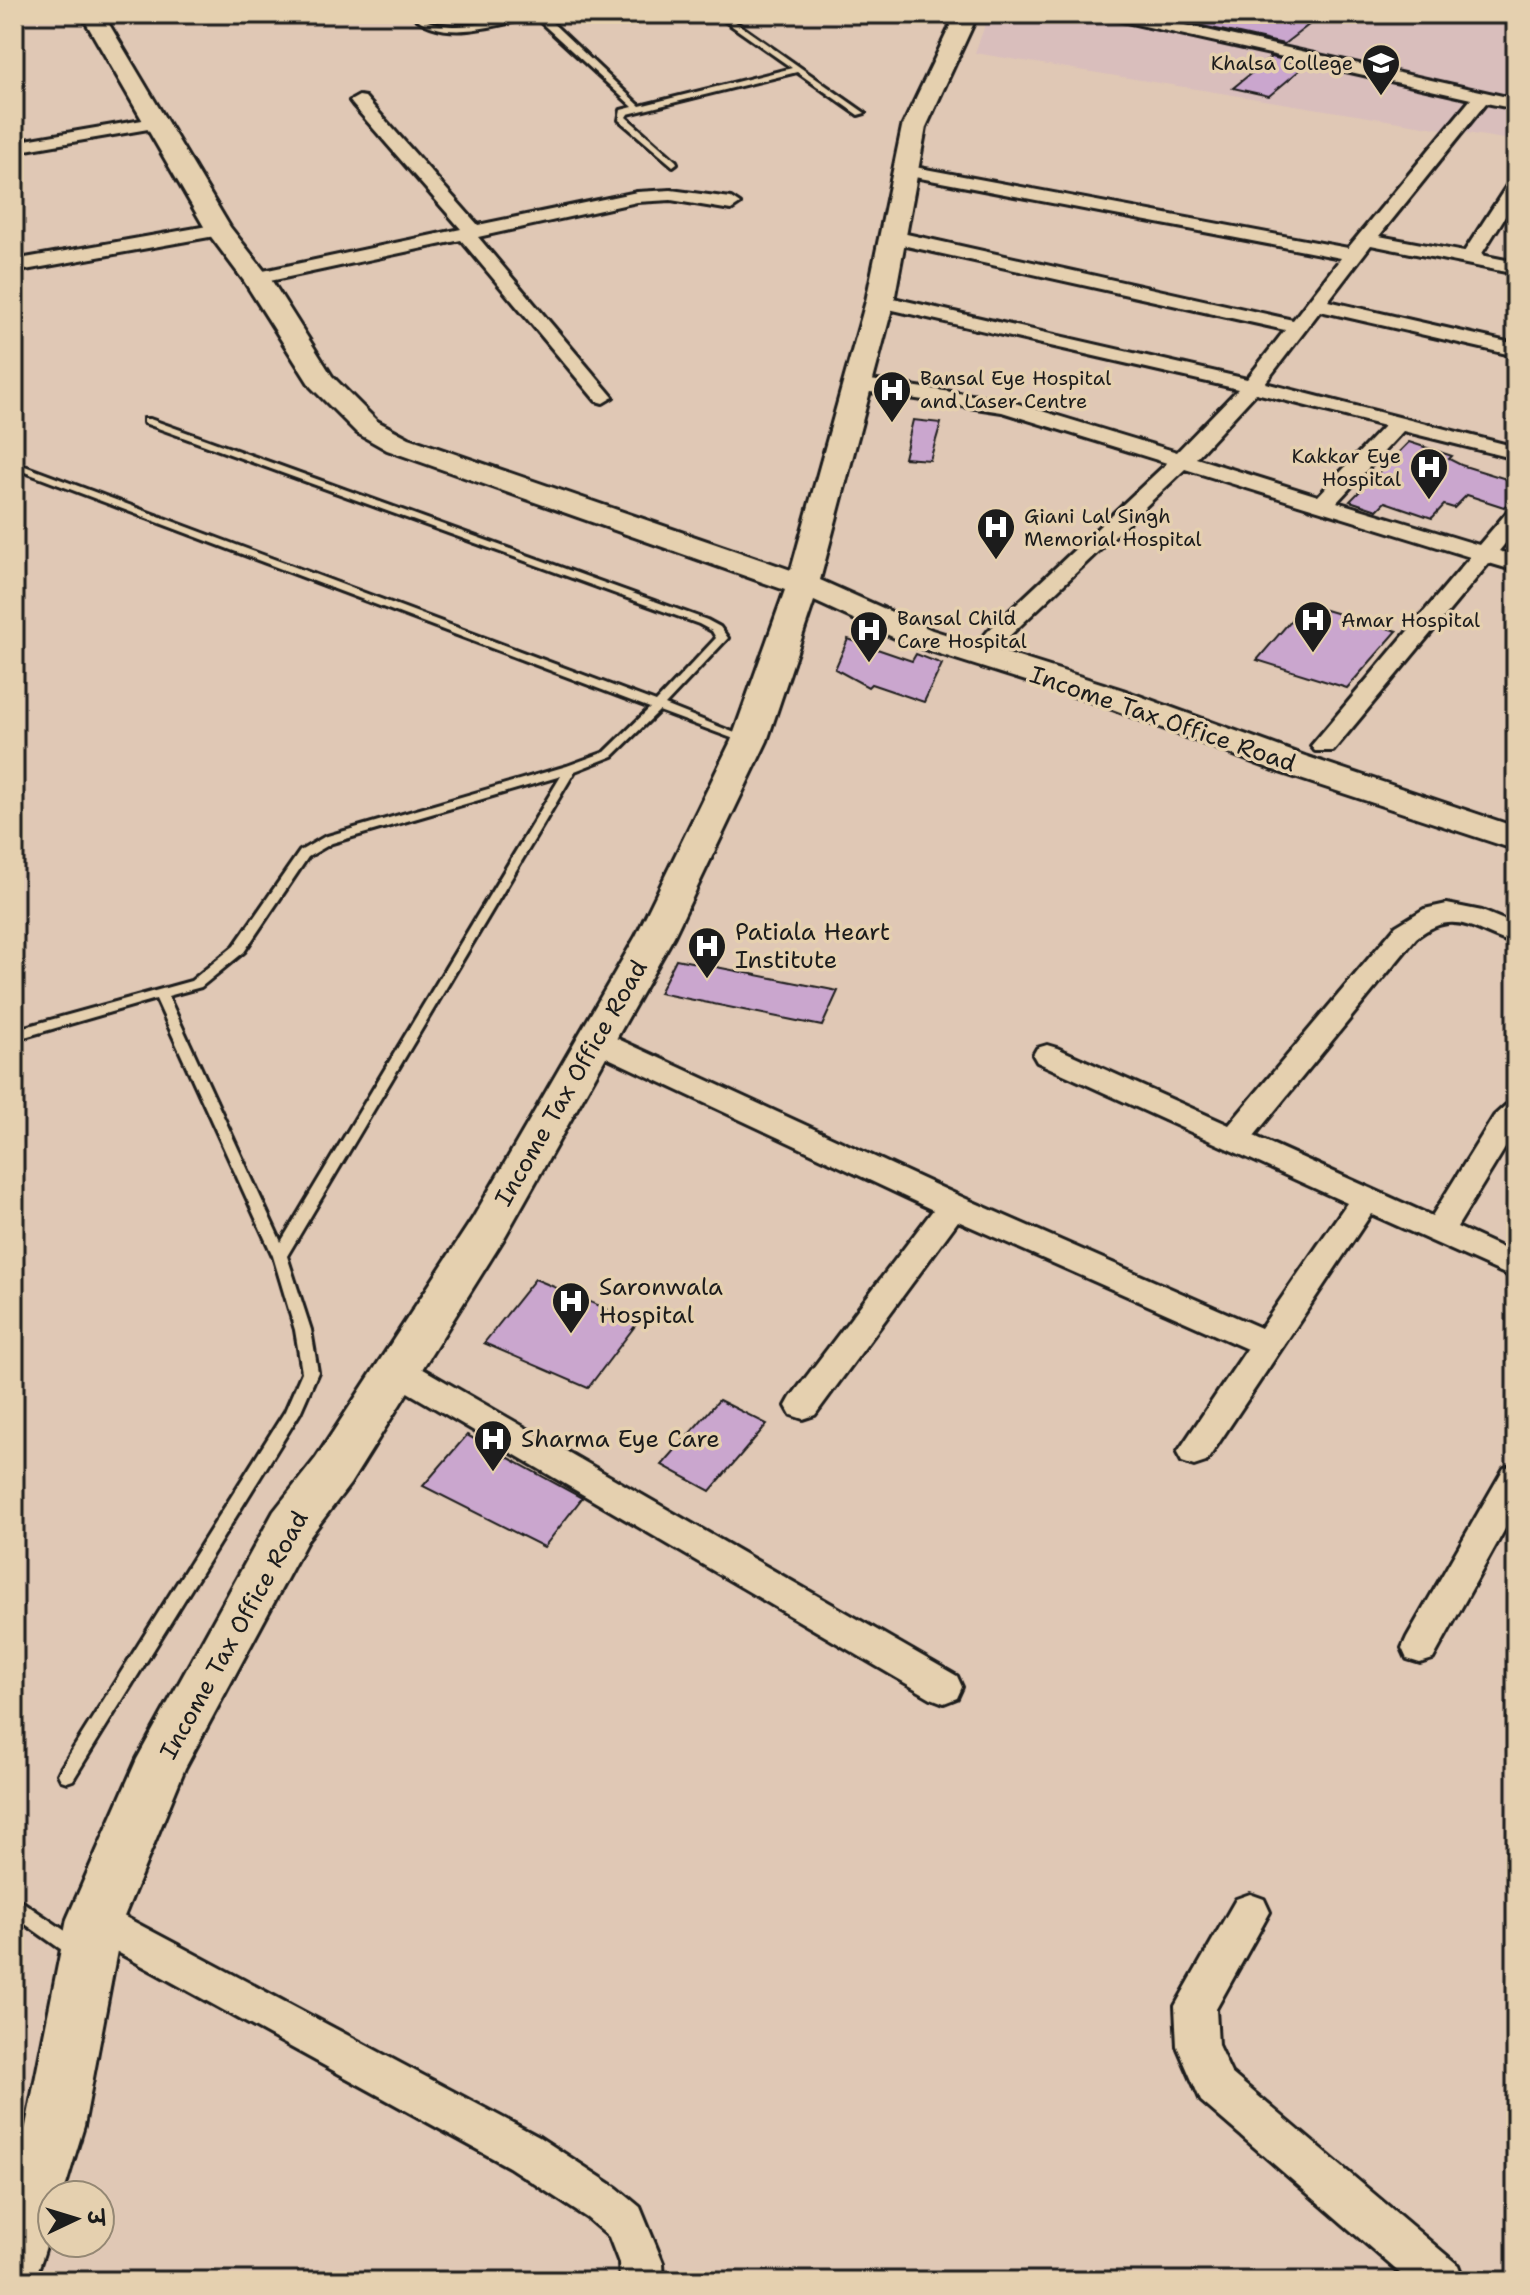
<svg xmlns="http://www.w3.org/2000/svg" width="1530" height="2295" font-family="'Shantell Sans','Playpen Sans Deva',sans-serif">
	<rect width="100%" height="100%" fill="#e0c8b5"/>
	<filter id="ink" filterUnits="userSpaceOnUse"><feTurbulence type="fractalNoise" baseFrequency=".0125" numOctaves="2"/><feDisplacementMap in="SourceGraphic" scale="16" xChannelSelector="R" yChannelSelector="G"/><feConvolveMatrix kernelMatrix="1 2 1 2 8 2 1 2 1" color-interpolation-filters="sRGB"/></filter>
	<g filter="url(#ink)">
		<!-- built -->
		<path fill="#d9bebc" d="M989 14H1516V141L975 53Z"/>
		<!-- building -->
		<path fill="#caa6ce" stroke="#1c1c1c" stroke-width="2" d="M1163 14H1323L1284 44 1162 17Z
			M1271 57 1306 65 1269 96 1233 88Z
			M913 420 941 423 930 460 904 458Z
			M1409 442 1452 456 1449 459 1461 465 1516 482V494L1504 507 1467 495 1454 508 1444 505 1432 518 1385 502 1377 510 1350 501Z
			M1305 604 1397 631 1347 688 1257 660Z
			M848 639 912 661 916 654 942 664 924 702 871 684 868 687 835 669Z
			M676 959 838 991 822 1026 659 993Z
			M535 1279 638 1322 588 1388 484 1343Z
			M719 1400 767 1424 710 1491 662 1465Z
			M467 1435 582 1498 544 1547 423 1486Z"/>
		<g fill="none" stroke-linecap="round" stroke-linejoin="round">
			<defs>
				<path id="lane" d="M411 14C420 14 421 17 428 21 436 25 445 25 453 26 484 26 513 14 543 14L640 106 792 68 715 14H724L865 113 858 115 797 72 628 114 626 117 676 161 677 163 673 166 619 120 621 110 633 107 535 17C496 24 444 45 411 14Z
					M144 419H150L707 620 720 627 728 638 665 705 755 741 753 743H745L659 711 613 756 575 771 287 1256 311 1330 318 1372 300 1413 73 1780 67 1782 61 1780 58 1774 61 1768 285 1411 302 1372 295 1330 273 1256 156 999 14 1040V1030L191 981 234 946 300 851 324 837 567 766 605 752 650 708 14 468V462L656 702 716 638 712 631 699 624 144 423ZM561 776 281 1242 168 996 201 987 244 952 308 857 332 843Z
					M14 1896 83 1943 85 1949 83 1955 76 1958 69 1955 14 1916Z"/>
				<path id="street" d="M1105 14H1135L1516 99V109L1486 103 1379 236 1464 252 1510 181 1516 180V199L1481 255 1516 262V274L1371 245 1328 301 1516 344V356L1320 311 1265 383 1516 447V459L1403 431 1337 502 1479 545 1508 511 1516 509V530L1499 551 1516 557V571L1489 563 1333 751H1315L1311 746 1470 557 1185 469 1004 641H988L984 636 988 631 1167 463 1002 412 857 390 847 384 857 378 1005 400 1177 452 1238 389 880 307 870 301 880 295 1247 379 1285 330 893 243 886 241 884 237 886 233 893 231 1293 320 1341 258 904 175 895 170 898 166 904 165 1348 248 1471 99 1113 19ZM1256 393 1384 426 1318 496 1196 458Z
					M359 96 365 97 478 225 637 192 671 190 731 198 740 204 731 210 671 200 637 202 478 237 613 397 603 403 596 401 461 240 256 284 249 282 246 278 249 274 461 229 353 105 350 101Z
					M154 118 163 123 160 127 14 152V142Z
					M219 224 226 226 228 230 226 234 14 272V260Z
					M1447 904 1482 911 1516 925V944C1474 933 1457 906 1416 938L1254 1136 1432 1216 1494 1116 1506 1105 1516 1102V1130L1457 1227 1516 1254V1279L1371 1214 1206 1462 1194 1466 1182 1462 1177 1453 1247 1349 958 1221 815 1415 803 1419 791 1415 786 1406 791 1397 933 1210 585 1047 581 1040 585 1033 595 1030 605 1033 964 1198 1261 1328 1347 1203 1037 1062 1033 1055 1037 1048 1047 1045 1057 1048 1229 1125 1396 926 1424 909Z
					M399 1358 411 1362 957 1676 962 1687 957 1698 944 1703 931 1698 387 1380 383 1371 387 1362Z
					M1516 1464V1509L1433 1659 1420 1663 1407 1659 1402 1648 1407 1637 1504 1468Z
					M1250 1894 1264 1899 1270 1912 1216 2009 1218 2045 1231 2073 1458 2265 1464 2281H1409L1201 2101 1177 2046 1175 2006 1236 1899Z
					M95 1901 539 2137 617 2188 640 2207 663 2263 664 2281H620L619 2263 609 2237 587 2218 509 2167 81 1932 75 1919 81 1906Z"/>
				<path id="secondary" d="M81 14H103L230 227 270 278 332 376 377 421 409 438 791 570 866 301 902 127 956 14H978L926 127 894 301 820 580 932 630 1123 690 1305 756 1516 827V850L1279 772 1099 704 908 644 814 601 767 741 674 936 503 1240 350 1484 308 1539 185 1768 123 1919 84 2126 63 2195H52C52 2227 48 2245 36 2275L14 2281V2161L26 2126 67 1919 137 1759 274 1511 316 1458 473 1218 636 936 731 741 785 590 387 450 357 433 311 387 244 281 206 230Z"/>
			</defs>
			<!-- lane casing -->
			<use href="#lane" stroke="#1c1c1c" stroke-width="6"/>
			<!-- street casing -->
			<use href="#street" stroke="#1c1c1c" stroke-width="6"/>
			<!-- secondary casing -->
			<use href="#secondary" stroke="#1c1c1c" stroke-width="6"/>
			<!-- lane -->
			<use href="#lane" fill="#e5d0af" fill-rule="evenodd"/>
			<!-- street -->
			<use href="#street" fill="#e5d0af" fill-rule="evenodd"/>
			<!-- secondary -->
			<use href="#secondary" fill="#e5d0af" fill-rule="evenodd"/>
		</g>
	</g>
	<!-- icons -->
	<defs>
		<symbol id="university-pin" viewBox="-11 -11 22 30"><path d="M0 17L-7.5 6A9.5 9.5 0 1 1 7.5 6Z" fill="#1c1c1c" stroke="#e5d0af"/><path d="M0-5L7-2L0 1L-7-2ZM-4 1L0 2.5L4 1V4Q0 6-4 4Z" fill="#fff"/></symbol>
		<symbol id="hospital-pin" viewBox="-11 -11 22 30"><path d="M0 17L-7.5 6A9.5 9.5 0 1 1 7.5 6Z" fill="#1c1c1c" stroke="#e5d0af"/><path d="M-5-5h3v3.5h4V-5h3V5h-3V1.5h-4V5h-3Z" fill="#fff"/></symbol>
	</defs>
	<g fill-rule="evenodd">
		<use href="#university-pin" x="1359" y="41" width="44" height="60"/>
		<use href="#hospital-pin" x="870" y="368" width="44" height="60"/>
		<use href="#hospital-pin" x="1407" y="445" width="44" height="60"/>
		<use href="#hospital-pin" x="974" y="505" width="44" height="60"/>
		<use href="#hospital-pin" x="1291" y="598" width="44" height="60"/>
		<use href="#hospital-pin" x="847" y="608" width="44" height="60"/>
		<use href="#hospital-pin" x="685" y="924" width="44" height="60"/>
		<use href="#hospital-pin" x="549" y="1279" width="44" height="60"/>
		<use href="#hospital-pin" x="471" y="1417" width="44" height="60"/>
	</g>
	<g text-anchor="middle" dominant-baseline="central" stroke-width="7" stroke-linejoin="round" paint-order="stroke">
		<!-- far-poi labels -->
		<g font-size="20" fill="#1c1c1c" stroke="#e5d0af" text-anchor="start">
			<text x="1353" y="63" text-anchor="end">Khalsa College</text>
			<text x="920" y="378">Bansal Eye Hospital<tspan x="920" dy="23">and Laser Centre</tspan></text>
			<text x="1401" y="456" text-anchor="end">Kakkar Eye<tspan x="1401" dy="23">Hospital</tspan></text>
			<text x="1024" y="516">Giani Lal Singh<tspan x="1024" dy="23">Memorial Hospital</tspan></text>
			<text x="897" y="618">Bansal Child<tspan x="897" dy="23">Care Hospital</tspan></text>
			<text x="1341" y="620">Amar Hospital</text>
		</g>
		<!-- street labels -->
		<g font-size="24" fill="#1c1c1c" stroke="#e5d0af">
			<text transform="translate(1163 719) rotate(19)">Income Tax Office Road</text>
			<text transform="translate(571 1083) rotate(-60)">Income Tax Office Road</text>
			<text transform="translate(234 1635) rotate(-61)">Income Tax Office Road</text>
		</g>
		<!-- poi labels -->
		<g font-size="24" fill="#1c1c1c" stroke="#e5d0af" text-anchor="start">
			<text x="735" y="932">Patiala Heart<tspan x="735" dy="28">Institute</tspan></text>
			<text x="599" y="1287">Saronwala<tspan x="599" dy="28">Hospital</tspan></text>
			<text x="521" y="1439">Sharma Eye Care</text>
		</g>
	</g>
	<!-- margin -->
	<rect width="1530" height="2295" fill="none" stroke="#e5d0af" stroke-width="48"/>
	<rect x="24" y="24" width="1482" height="2247" fill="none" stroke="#1c1c1c" stroke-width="3" filter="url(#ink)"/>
	<!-- north arrow -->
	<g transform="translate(76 2219) rotate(86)"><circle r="38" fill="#e5d0af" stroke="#958874" stroke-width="2"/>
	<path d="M0-6L14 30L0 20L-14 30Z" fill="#1c1c1c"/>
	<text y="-12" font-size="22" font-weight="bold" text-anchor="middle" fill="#1c1c1c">उ</text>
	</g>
</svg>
